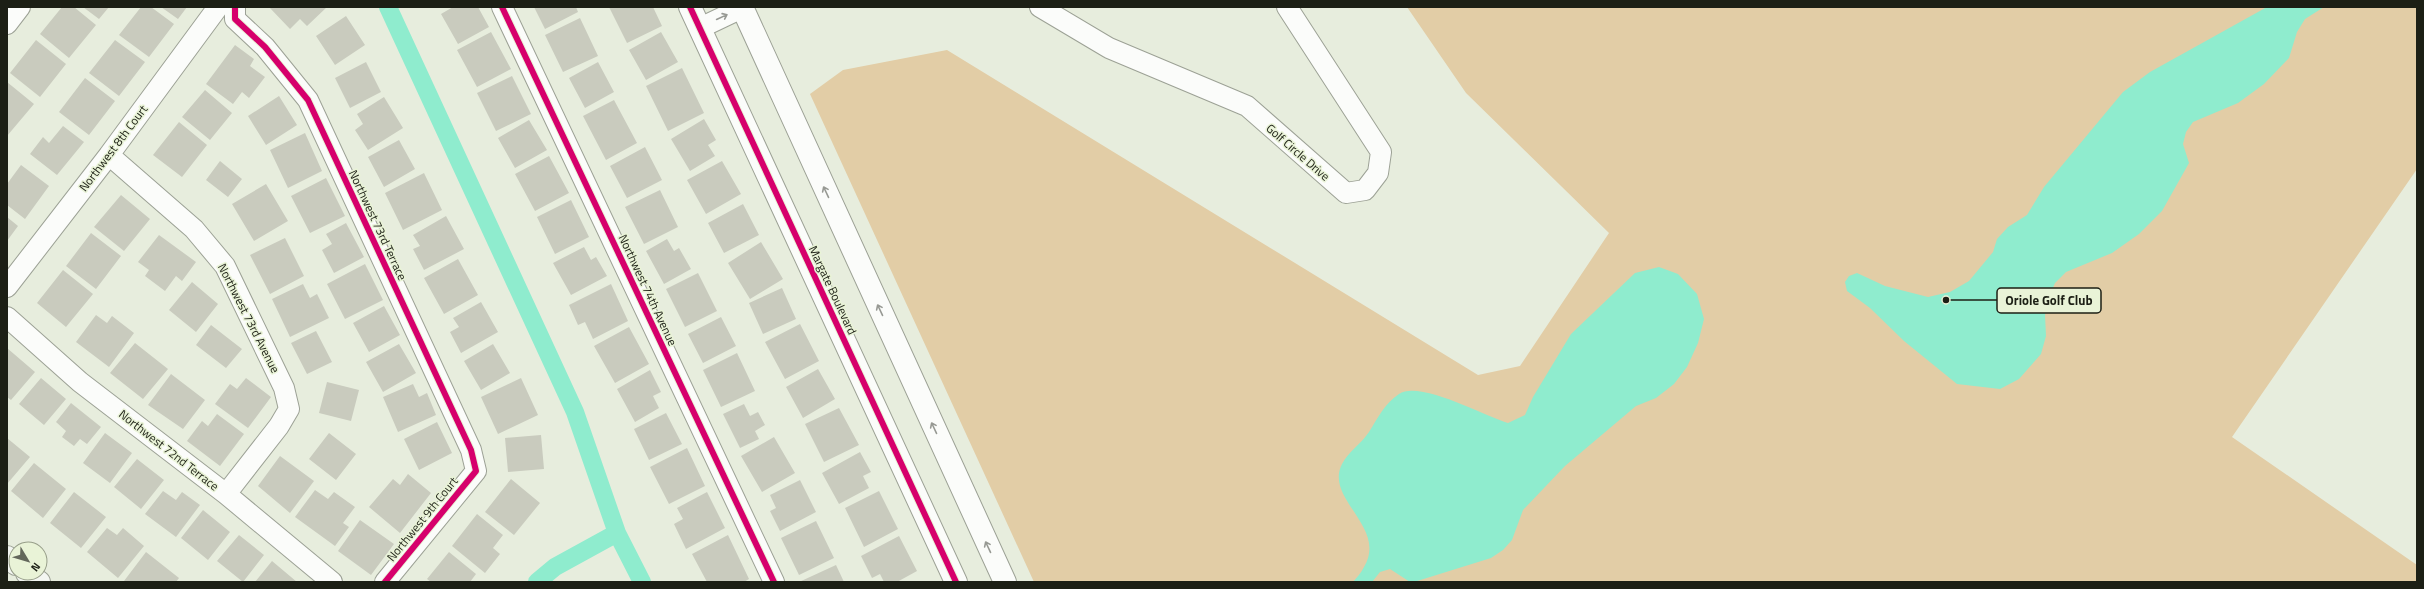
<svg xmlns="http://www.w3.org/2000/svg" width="2424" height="589" font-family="'Titillium Web',sans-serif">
	<rect width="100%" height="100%" fill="#e7eddd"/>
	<!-- green -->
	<path fill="#e2cda6" d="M1407 7H2417V169L2232 437 2417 565V582H1034L810 94 843 70 947 50 1478 375 1520 366 1609 233 1466 93Z"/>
	<!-- water -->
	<path fill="#8fecce" d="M2267 7H2324L2305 19 2297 32 2289 58 2264 84 2238 103 2193 122 2186 132 2183 144 2189 163 2162 211 2139 234 2112 253 2066 272 2055 283 2048 299 2045 315 2046 336 2041 354 2019 379 2000 389 1957 384 1904 341 1870 308 1847 291 1845 282 1849 276 1857 273 1885 286 1928 297 1950 292 1969 281 1993 252 1997 239 2008 227 2027 215 2044 187 2123 92 2150 72Z
		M1659 267 1678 274 1697 294 1704 319 1698 343 1687 367 1674 384 1656 398 1636 406 1565 466 1523 510 1512 540 1503 550 1491 558 1414 582H1410L1390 569 1380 572 1372 582H1353C1357 577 1361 573 1364 567 1388 527 1324 499 1342 464 1348 452 1361 444 1369 432 1378 418 1384 404 1399 394 1420 380 1486 417 1508 423L1525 415 1533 397 1571 334 1635 273Z"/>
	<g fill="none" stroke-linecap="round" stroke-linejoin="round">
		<!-- canal -->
		<path stroke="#8fecce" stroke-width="18" d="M388 7 575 412 617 533 642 582
			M537 582 555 567 617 533"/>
	</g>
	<!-- building -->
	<path fill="#c9cbbe" d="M62 7H74L96 25 69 58 40 34Z
		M83 7H109L99 19Z
		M141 7H151L174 24 149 57 119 35Z
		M161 7H187L178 19Z
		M269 7H327L307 26 300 19 290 29Z
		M453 7H478L489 27 458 44 441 14Z
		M534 7H576L578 12 545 29Z
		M609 7H653L662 26 627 43Z
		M346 16 365 45 335 65 316 36Z
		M580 18 598 56 563 72 545 35Z
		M491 32 511 69 477 87 457 50Z
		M661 32 678 62 646 80 629 50Z
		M36 40 66 64 40 97 10 73Z
		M115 40 145 62 119 96 89 73Z
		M235 45 254 59 250 66 265 77 249 98 242 92 233 104 206 84Z
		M366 62 381 92 350 108 335 78Z
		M598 62 614 92 585 108 569 78Z
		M682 68 704 113 668 131 646 86Z
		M512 76 531 114 496 131 477 93Z
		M85 78 115 101 89 135 59 112Z
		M7 82 34 104 7 136Z
		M205 90 232 113 210 140 182 117Z
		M279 96 297 125 266 145 248 116Z
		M384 97 403 128 368 150 355 130 363 124 357 114Z
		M614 100 637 143 606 160 583 116Z
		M704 119 716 140 708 145 715 156 690 171 671 139Z
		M529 120 547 150 515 168 498 138Z
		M179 122 207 145 182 177 153 155Z
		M63 126 84 142 57 175 30 154 43 137 49 143Z
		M305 133 322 171 288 188 270 150Z
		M399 140 415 169 384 187 368 157Z
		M645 147 662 180 627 198 610 166Z
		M549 156 569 193 535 211 515 174Z
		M220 161 242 179 228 197 206 180Z
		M722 161 741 194 706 214 687 180Z
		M21 165 49 186 25 219 7 205V184Z
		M424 173 442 210 403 230 385 193Z
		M326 178 345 216 310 233 291 196Z
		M266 184 288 221 254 241 232 204Z
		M660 190 678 227 644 244 625 207Z
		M121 195 150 219 124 251 94 227Z
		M571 200 589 237 555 254 537 217Z
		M743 204 759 235 724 253 708 223Z
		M446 216 464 249 424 270 413 249 420 246 413 235Z
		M7 217 18 226 7 241Z
		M346 223 364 257 334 273 322 250 332 244 326 234Z
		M91 233 121 256 96 289 66 266Z
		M159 235 196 262 182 281 176 276 165 291 145 276 149 270 138 262Z
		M285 238 304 276 270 294 250 255Z
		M667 239 674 251 679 248 691 269 664 284 646 251Z
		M761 242 783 279 750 299 728 263Z
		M584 247 591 260 596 257 607 276 571 295 553 263Z
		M458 259 478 295 444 314 424 278Z
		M365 264 383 300 345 319 327 284Z
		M63 270 93 294 66 327 37 303Z
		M698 273 717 311 685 327 666 289Z
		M192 282 218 304 196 332 169 310Z
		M303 284 310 298 317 294 329 318 290 337 272 299Z
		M611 284 628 321 593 339 585 322 578 325 569 305Z
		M782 288 796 319 763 334 749 303Z
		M481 302 498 332 461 353 450 332 459 327 453 318Z
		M384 306 400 335 369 352 353 323Z
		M96 315 107 323 112 316 134 333 109 367 76 342Z
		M721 317 736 346 703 363 688 334Z
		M800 324 819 361 785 379 765 342Z
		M211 325 242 349 226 368 196 345Z
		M629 327 649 364 615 383 594 346Z
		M316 331 332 362 307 374 291 343Z
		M135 343 168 369 143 399 110 373Z
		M399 344 416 373 383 392 366 362Z
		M493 344 510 373 481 390 464 361Z
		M7 348 35 372 11 400 7 397Z
		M737 353 755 391 721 407 703 370Z
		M818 369 835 399 803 418 786 387Z
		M650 370 661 392 653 396 659 408 635 422 617 389Z
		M171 374 205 400 183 429 148 405Z
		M41 378 66 399 44 425 19 404Z
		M246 378 271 397 248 428 215 404 230 384 237 389Z
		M521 378 538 415 498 434 481 397Z
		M327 382 359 390 351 421 319 413Z
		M413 384 419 397 427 393 436 415 398 432 383 397Z
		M71 403 101 427 87 444 80 439 74 446 62 437 66 431 56 422Z
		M744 404 750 416 758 412 765 425 755 431 759 439 740 448 723 414Z
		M839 408 859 445 824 462 805 424Z
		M666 413 682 444 649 460 634 429Z
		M217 414 244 434 220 466 187 441 202 421 208 426Z
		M437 422 452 453 419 470 404 439Z
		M105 433 132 453 110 483 83 463Z
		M329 433 356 454 336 480 309 459Z
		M541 435 544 469 508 472 505 438Z
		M774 437 795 473 762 492 741 456Z
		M7 438 30 457 7 484Z
		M687 448 705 486 669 504 650 467Z
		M860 452 871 472 863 476 869 488 839 504 822 473Z
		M280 456 314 481 290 513 258 486Z
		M137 459 164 480 141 509 114 487Z
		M34 463 66 489 43 518 11 491Z
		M408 474 431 493 400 533 369 507 393 479 400 485Z
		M511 479 540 503 514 535 485 512Z
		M800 480 816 512 780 531 770 511 776 508 770 495Z
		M315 490 328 499 334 492 355 507 343 523 349 527 335 546 295 517Z
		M163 491 176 500 182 492 200 505 176 537 145 514Z
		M879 491 898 529 864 547 845 508Z
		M74 492 106 517 81 548 50 523Z
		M707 492 725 528 686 549 674 524 683 519 677 508Z
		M203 510 230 532 208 560 181 538Z
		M477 514 503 535 493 548 500 554 485 573 452 546Z
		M360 520 394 544 371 575 338 551Z
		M816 521 834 558 799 575 781 538Z
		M107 528 117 535 123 528 144 546 118 578 87 552Z
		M239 535 264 555 243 582 217 561Z
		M728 535 749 579 744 582H707L692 554Z
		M899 536 917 571 897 582H884L880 574 872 578 861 556Z
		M146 552 179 578 176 582 124 581Z
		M449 552 476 574 470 582H431L427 579Z
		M272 561 297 582H255Z
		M836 565 844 582H799Z"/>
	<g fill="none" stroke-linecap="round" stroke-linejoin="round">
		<defs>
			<path id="minor" d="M235 7V19L265 47 308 100 471 450 476 471 385 582
				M502 7 774 582
				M1040 7 1109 48 1247 106 1346 193 1365 190 1378 173 1381 152 1287 7
				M7 24 20 7
				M700 28 744 7
				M109 155 194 229 225 266 284 388 289 409 279 426 226 494
				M7 287 109 155 218 7
				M7 317 80 382 226 494 332 582"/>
			<path id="tertiary" d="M690 7 956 582
				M742 7 1005 582"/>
			<path id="secondary" d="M7 557 16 564
				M27 573 39 582"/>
		</defs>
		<!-- minor casing -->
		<use href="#minor" stroke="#9ca195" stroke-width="22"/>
		<!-- tertiary casing -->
		<use href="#tertiary" stroke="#9ca195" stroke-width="24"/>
		<!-- secondary casing -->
		<use href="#secondary" stroke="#9ca195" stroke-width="24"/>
		<!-- minor -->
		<use href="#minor" stroke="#fbfcfa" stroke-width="20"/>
		<!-- tertiary -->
		<use href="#tertiary" stroke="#fbfcfa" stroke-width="22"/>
		<!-- secondary -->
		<use href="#secondary" stroke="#f3f6f1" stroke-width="22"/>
		<defs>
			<path id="cycleway" d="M235 7V19L265 47 308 100 471 450 476 471 385 582
				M502 7 774 582
				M690 7 956 582"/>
		</defs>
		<!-- cycleway casing -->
		<use href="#cycleway" stroke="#e9f3d7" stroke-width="8"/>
		<!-- cycleway -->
		<use href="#cycleway" stroke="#d6006c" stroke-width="6"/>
	</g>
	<!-- one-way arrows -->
	<defs><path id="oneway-shaft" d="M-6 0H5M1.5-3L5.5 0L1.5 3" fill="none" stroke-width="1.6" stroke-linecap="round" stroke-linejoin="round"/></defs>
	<g stroke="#979993">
		<use href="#oneway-shaft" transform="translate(722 17) rotate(-25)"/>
		<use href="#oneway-shaft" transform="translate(826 192) rotate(-115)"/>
		<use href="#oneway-shaft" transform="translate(880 310) rotate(-115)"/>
		<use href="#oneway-shaft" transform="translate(934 428) rotate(-115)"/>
		<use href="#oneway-shaft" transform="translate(988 547) rotate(-115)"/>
	</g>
	<g text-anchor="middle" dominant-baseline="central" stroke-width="3" stroke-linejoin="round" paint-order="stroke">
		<!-- street labels -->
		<g font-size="12" fill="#1c1f15" stroke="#e9f3d7">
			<text transform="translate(113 148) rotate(-53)">Northwest 8th Court</text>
			<text transform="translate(1298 152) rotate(41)">Golf Circle Drive</text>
			<text transform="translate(378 225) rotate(65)">Northwest 73rd Terrace</text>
			<text transform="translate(648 290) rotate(65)">Northwest 74th Avenue</text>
			<text transform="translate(833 290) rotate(65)">Margate Boulevard</text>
			<text transform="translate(249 318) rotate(63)">Northwest 73rd Avenue</text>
			<text transform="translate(169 450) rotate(38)">Northwest 72nd Terrace</text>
			<text transform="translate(422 519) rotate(-51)">Northwest 9th Court</text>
		</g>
	</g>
	<!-- callouts -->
	<path fill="none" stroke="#1c1f15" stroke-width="1.5" d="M1946 300L1997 300"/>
	<circle fill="#1c1f15" stroke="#e9f3d7" stroke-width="1.5" cx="1946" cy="300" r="4"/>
	<rect fill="#e9f3d7" stroke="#1c1f15" stroke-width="1.5" x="1997" y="288" width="104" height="25" rx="4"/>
	<g font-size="13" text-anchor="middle" font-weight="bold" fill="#1c1f15">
		<text x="2049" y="305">Oriole Golf Club</text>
	</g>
	<!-- border -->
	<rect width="2424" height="589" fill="none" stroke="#1c1f15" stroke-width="16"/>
	<!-- north arrow -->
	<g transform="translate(28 561) rotate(128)"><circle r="19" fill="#e9f3d7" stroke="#979e89"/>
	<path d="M0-3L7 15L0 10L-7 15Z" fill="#63675b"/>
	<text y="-6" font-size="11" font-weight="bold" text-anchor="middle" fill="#1c1f15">N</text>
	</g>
</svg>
